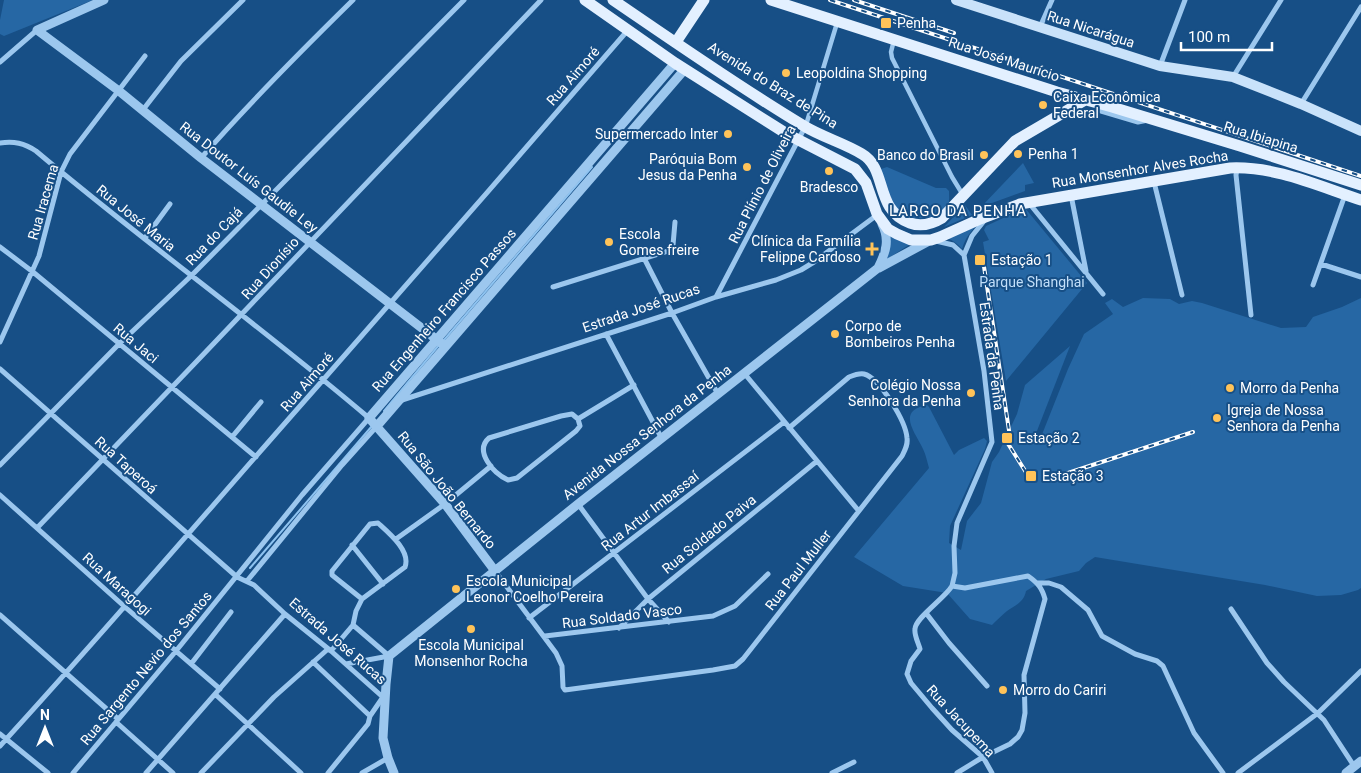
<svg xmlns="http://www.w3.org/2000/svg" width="1361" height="773" font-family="Roboto,sans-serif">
	<rect width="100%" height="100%" fill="#174f86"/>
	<!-- green -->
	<path fill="#2667a4" d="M4 0H93L4 36 0 34V20Z
		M1023 163 1034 183 1025 185V191L981 207Z
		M887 167 936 188H946L949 191C949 196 950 203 947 207 938 221 908 222 897 210 889 202 883 181 878 170Z
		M965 205 972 215 944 227Z
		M1025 208 1087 283 1006 381 983 242 989 240 984 230 986 226Z
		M986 218C974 227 966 235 962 249 938 220 905 247 882 263L891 226 913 235 930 236Z
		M1143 298 1170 299 1179 304 1192 301 1202 303 1281 328 1306 327 1313 317 1342 307 1361 298V588L1358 590 1341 595 1317 596 1265 585 1095 557 1086 563 1079 571 1046 579 1026 591C1024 602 1016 605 1007 611 1002 615 997 620 992 625L970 619 947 593 903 586 854 557 929 468C927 461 926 455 923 449 915 432 896 411 927 405L929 407 954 455 959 450 984 438 987 441 985 449 950 526 949 543 961 550 967 521 981 503 992 462 999 452 1017 414 1025 385 1070 346 1035 436 1034 444 1041 437 1068 369 1084 334 1113 314 1105 303 1112 299 1123 307Z"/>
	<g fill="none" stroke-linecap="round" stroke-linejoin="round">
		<!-- stream -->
		<path stroke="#8ec3f0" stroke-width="2" d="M444 340 592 167
			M384 411 439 345
			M250 568 372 426"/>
		<!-- pedestrian -->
		<path stroke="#9cc7ee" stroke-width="4.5" d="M893 44 891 52 892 58 952 177 963 195
			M806 125 837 23"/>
		<!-- minor -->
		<path stroke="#9cc7ee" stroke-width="5" d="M1040 27 1052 0
			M0 62 37 30
			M1160 66 1185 0
			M1233 77 1281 0
			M1104 104 1101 111 1138 122 1148 120
			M1301 104 1361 7
			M142 111 181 61 243 0
			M0 143C14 141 24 143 36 151 145 243 261 326 369 418L302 495 176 651 73 773
			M201 158C249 103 301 51 353 0
			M1237 169 1236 175 1251 315
			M1154 182 1182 295
			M1071 195 1086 271
			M1029 203 1103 294
			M145 238 170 204
			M936 241 953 245 964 255
			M0 247 33 272 256 457
			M644 258 672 313 718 394
			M1321 264 1361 277
			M1313 285 1345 195
			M553 287 668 251 673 245 675 222
			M716 297 805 127
			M606 334 662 439
			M0 342 39 256 61 172 70 154 145 56
			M0 369 237 577 254 585 285 614 331 651 385 699
			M744 373 858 510
			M402 400 672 313 716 297 776 280 801 270 814 262 877 215
			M572 414 578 419 580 426 576 431 517 478 508 480C493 473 474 451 489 438L561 416Z
			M578 419 634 385
			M232 437 261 402
			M0 465 119 344 191 276 464 0
			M0 495 125 607 220 689
			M578 504 648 599 669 622
			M37 528C206 353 372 176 541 0
			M396 539 445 504 491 466
			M352 545 383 584
			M495 571 556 653 562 666 563 687 565 690 713 670 735 666 743 659 902 456C905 450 908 445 907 438 906 422 880 378 864 374 859 373 854 375 849 377L789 428
			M247 581 342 465 377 426
			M1038 583H1049L1061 587 1088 610 1102 636 1135 654 1157 661 1163 666 1194 733 1223 773
			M952 586C945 598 915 618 915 629 914 635 918 642 920 649L911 661 907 674 911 683 932 708 952 730 983 757 992 773
			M1231 609 1267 663 1284 682 1324 720 1354 766
			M926 613 949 643 987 686
			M0 615 118 719
			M529 618 784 422
			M353 625 389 656
			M619 628 648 599 817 461
			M545 636 713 616 735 606 768 574
			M331 651 353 625 356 611 362 599 405 567C411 551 389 533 378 523L370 524 332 571V575L362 599
			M313 662 370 716 368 724 328 773
			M191 664 231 612
			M346 664 389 656
			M216 695 301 773
			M370 716 383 697
			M116 722 173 773
			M0 734 48 773
			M0 746C110 626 215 502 323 380 425 264 527 147 628 30
			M146 773 285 614
			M201 773 274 697 328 649
			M362 773 388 758
			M832 773 854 762
			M957 773 983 757 1010 744 1018 737 1022 730 1025 713 1024 675 1045 599C1042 588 1038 583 1028 576L965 588 952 586 955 573 954 546 957 523 992 442 984 371 964 255 972 236 984 221
			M1238 773 1318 713 1361 671"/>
		<!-- tertiary -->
		<path stroke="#9cc7ee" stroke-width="9" d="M104 0 37 30 119 91 201 158 445 346
			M879 268 929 241
			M377 426 685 69
			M495 571 445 504 369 418 675 63
			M394 773 388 758 383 738 386 684 389 656 578 504 878 268C886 252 890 240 882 224
			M1346 773 1361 761"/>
		<!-- secondary -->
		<path stroke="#c9e2fa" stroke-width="10" d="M956 0 1160 66 1233 77 1301 104 1361 131"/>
		<!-- primary -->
		<path stroke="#e3f0ff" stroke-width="11" d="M585 0 675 63 787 134 855 169 866 183 877 214 888 229 897 234 911 240H931L940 237 980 219 1020 204 1230 168C1276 166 1318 186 1361 200
			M613 0C676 43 739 87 804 126 822 137 844 143 862 154 888 169 874 210 910 223 921 227 932 224 942 218L1015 141 1085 100
			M771 0 1057 92 1112 107 1240 146 1361 185
			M676 42 704 0"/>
		<defs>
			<path id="rail" d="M830 0 1361 176
				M854 0 954 33
				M983 260 1010 437
				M1005 439 1029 477
				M1065 474 1193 432"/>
		</defs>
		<!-- rail casing -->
		<use href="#rail" stroke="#fff" stroke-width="4"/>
		<!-- rail -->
		<use href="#rail" stroke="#174f86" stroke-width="2" stroke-dasharray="5.5" stroke-linecap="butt"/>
	</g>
	<!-- markers -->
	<g fill="#ffc359" stroke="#174f86" stroke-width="2">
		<rect x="880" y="17" width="12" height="12" rx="2.5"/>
		<circle cx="786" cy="73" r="5"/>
		<circle cx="1043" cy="105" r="5"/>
		<circle cx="728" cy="134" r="5"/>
		<circle cx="1018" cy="154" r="5"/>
		<circle cx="984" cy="155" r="5"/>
		<circle cx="747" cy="167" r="5"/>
		<circle cx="829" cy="171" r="5"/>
		<circle cx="609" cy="242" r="5"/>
		<path d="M869.5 241.5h5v5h5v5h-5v5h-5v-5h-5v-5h5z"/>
		<rect x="974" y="254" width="12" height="12" rx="2.5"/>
		<circle cx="835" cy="334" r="5"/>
		<circle cx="1230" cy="388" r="5"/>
		<circle cx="971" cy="393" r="5"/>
		<circle cx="1217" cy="418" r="5"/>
		<rect x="1001" y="432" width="12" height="12" rx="2.5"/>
		<rect x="1025" y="470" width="12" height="12" rx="2.5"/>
		<circle cx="456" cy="589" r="5"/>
		<circle cx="471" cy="629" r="5"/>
		<circle cx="1003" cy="690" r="5"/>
	</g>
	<g text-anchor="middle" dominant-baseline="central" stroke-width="4" stroke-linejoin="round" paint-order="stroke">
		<!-- poi labels -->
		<g font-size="14" fill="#fff" stroke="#174f86" text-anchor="start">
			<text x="897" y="23">Penha</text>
			<text x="796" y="73">Leopoldina Shopping</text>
			<text x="1053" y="97">Caixa Econômica<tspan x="1053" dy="16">Federal</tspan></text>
			<text x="718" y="134" text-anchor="end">Supermercado Inter</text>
			<text x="1028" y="154">Penha 1</text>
			<text x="974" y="155" text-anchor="end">Banco do Brasil</text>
			<text x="737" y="159" text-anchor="end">Paróquia Bom<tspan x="737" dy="16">Jesus da Penha</tspan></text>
			<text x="829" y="187" text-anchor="middle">Bradesco</text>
			<text x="619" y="234">Escola<tspan x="619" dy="16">Gomes freire</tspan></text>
			<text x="861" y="241" text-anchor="end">Clínica da Família<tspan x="861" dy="16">Felippe Cardoso</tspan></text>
			<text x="991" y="260">Estação 1</text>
			<text x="845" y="326">Corpo de<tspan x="845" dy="16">Bombeiros Penha</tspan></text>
			<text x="961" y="385" text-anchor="end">Colégio Nossa<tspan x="961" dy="16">Senhora da Penha</tspan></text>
			<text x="1240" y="388">Morro da Penha</text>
			<text x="1227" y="410">Igreja de Nossa<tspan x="1227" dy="16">Senhora da Penha</tspan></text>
			<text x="1018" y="438">Estação 2</text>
			<text x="1042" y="476">Estação 3</text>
			<text x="466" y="581">Escola Municipal<tspan x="466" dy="16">Leonor Coelho Pereira</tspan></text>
			<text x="471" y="645" text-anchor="middle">Escola Municipal<tspan x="471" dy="16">Monsenhor Rocha</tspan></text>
			<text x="1013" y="690">Morro do Cariri</text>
		</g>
		<!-- street labels -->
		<g font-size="14" fill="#fff" stroke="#174f86">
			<text transform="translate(1091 29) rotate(18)">Rua Nicarágua</text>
			<text transform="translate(1004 59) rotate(18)">Rua José Maurício</text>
			<text transform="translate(573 76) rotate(-49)">Rua Aimoré</text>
			<text transform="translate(773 85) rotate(32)">Avenida do Braz de Pina</text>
			<text transform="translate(1261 137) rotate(17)">Rua Ibiapina</text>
			<text transform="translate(1140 169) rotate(-9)">Rua Monsenhor Alves Rocha</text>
			<text transform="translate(249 177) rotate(38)">Rua Doutor Luís Gaudie Ley</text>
			<text transform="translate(762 184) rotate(-63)">Rua Plínio de Oliveira</text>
			<text transform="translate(43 202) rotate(-74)">Rua Iracema</text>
			<text transform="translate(136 218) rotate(39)">Rua José Maria</text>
			<text transform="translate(214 236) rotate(-46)">Rua do Cajá</text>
			<text transform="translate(270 268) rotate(-48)">Rua Dionísio</text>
			<text transform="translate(641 308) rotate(-19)">Estrada José Rucas</text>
			<text transform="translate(444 310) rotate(-49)">Rua Engenheiro Francisco Passos</text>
			<text transform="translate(136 343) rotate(40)">Rua Jaci</text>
			<text transform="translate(992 356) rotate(82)">Estrada da Penha</text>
			<text transform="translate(307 382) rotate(-49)">Rua Aimoré</text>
			<text transform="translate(647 432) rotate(-38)">Avenida Nossa Senhora da Penha</text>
			<text transform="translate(126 465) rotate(42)">Rua Taperoá</text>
			<text transform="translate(447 490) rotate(51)">Rua São João Bernardo</text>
			<text transform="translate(650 511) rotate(-38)">Rua Artur Imbassaí</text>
			<text transform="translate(709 534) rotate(-39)">Rua Soldado Paiva</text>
			<text transform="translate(798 570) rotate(-52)">Rua Paul Muller</text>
			<text transform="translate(117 584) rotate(42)">Rua Maragogi</text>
			<text transform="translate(622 616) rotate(-7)">Rua Soldado Vasco</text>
			<text transform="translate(338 641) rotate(41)">Estrada José Rucas</text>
			<text transform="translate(146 668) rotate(-50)">Rua Sargento Nevio dos Santos</text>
			<text transform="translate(961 721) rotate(47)">Rua Jacupema</text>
		</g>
		<!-- park labels -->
		<g font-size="14" fill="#c2dffa" stroke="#174f86">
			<text x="1032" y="282">Parque Shanghai</text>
		</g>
		<!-- neighbourhood labels -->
		<g font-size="15" letter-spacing="1" fill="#fff" stroke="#174f86">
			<text x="958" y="211">LARGO DA PENHA</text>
		</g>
	</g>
	<!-- north arrow -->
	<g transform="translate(45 728)" stroke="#174f86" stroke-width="4" paint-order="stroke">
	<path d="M0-4L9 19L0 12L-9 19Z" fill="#ffffff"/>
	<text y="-8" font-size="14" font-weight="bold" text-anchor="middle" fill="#ffffff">N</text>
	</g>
	<!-- scale -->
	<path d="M1181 42v8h91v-8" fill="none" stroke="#ffffff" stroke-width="2.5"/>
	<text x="1188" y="42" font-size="15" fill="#ffffff" stroke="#174f86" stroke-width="4" paint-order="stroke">100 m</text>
</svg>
